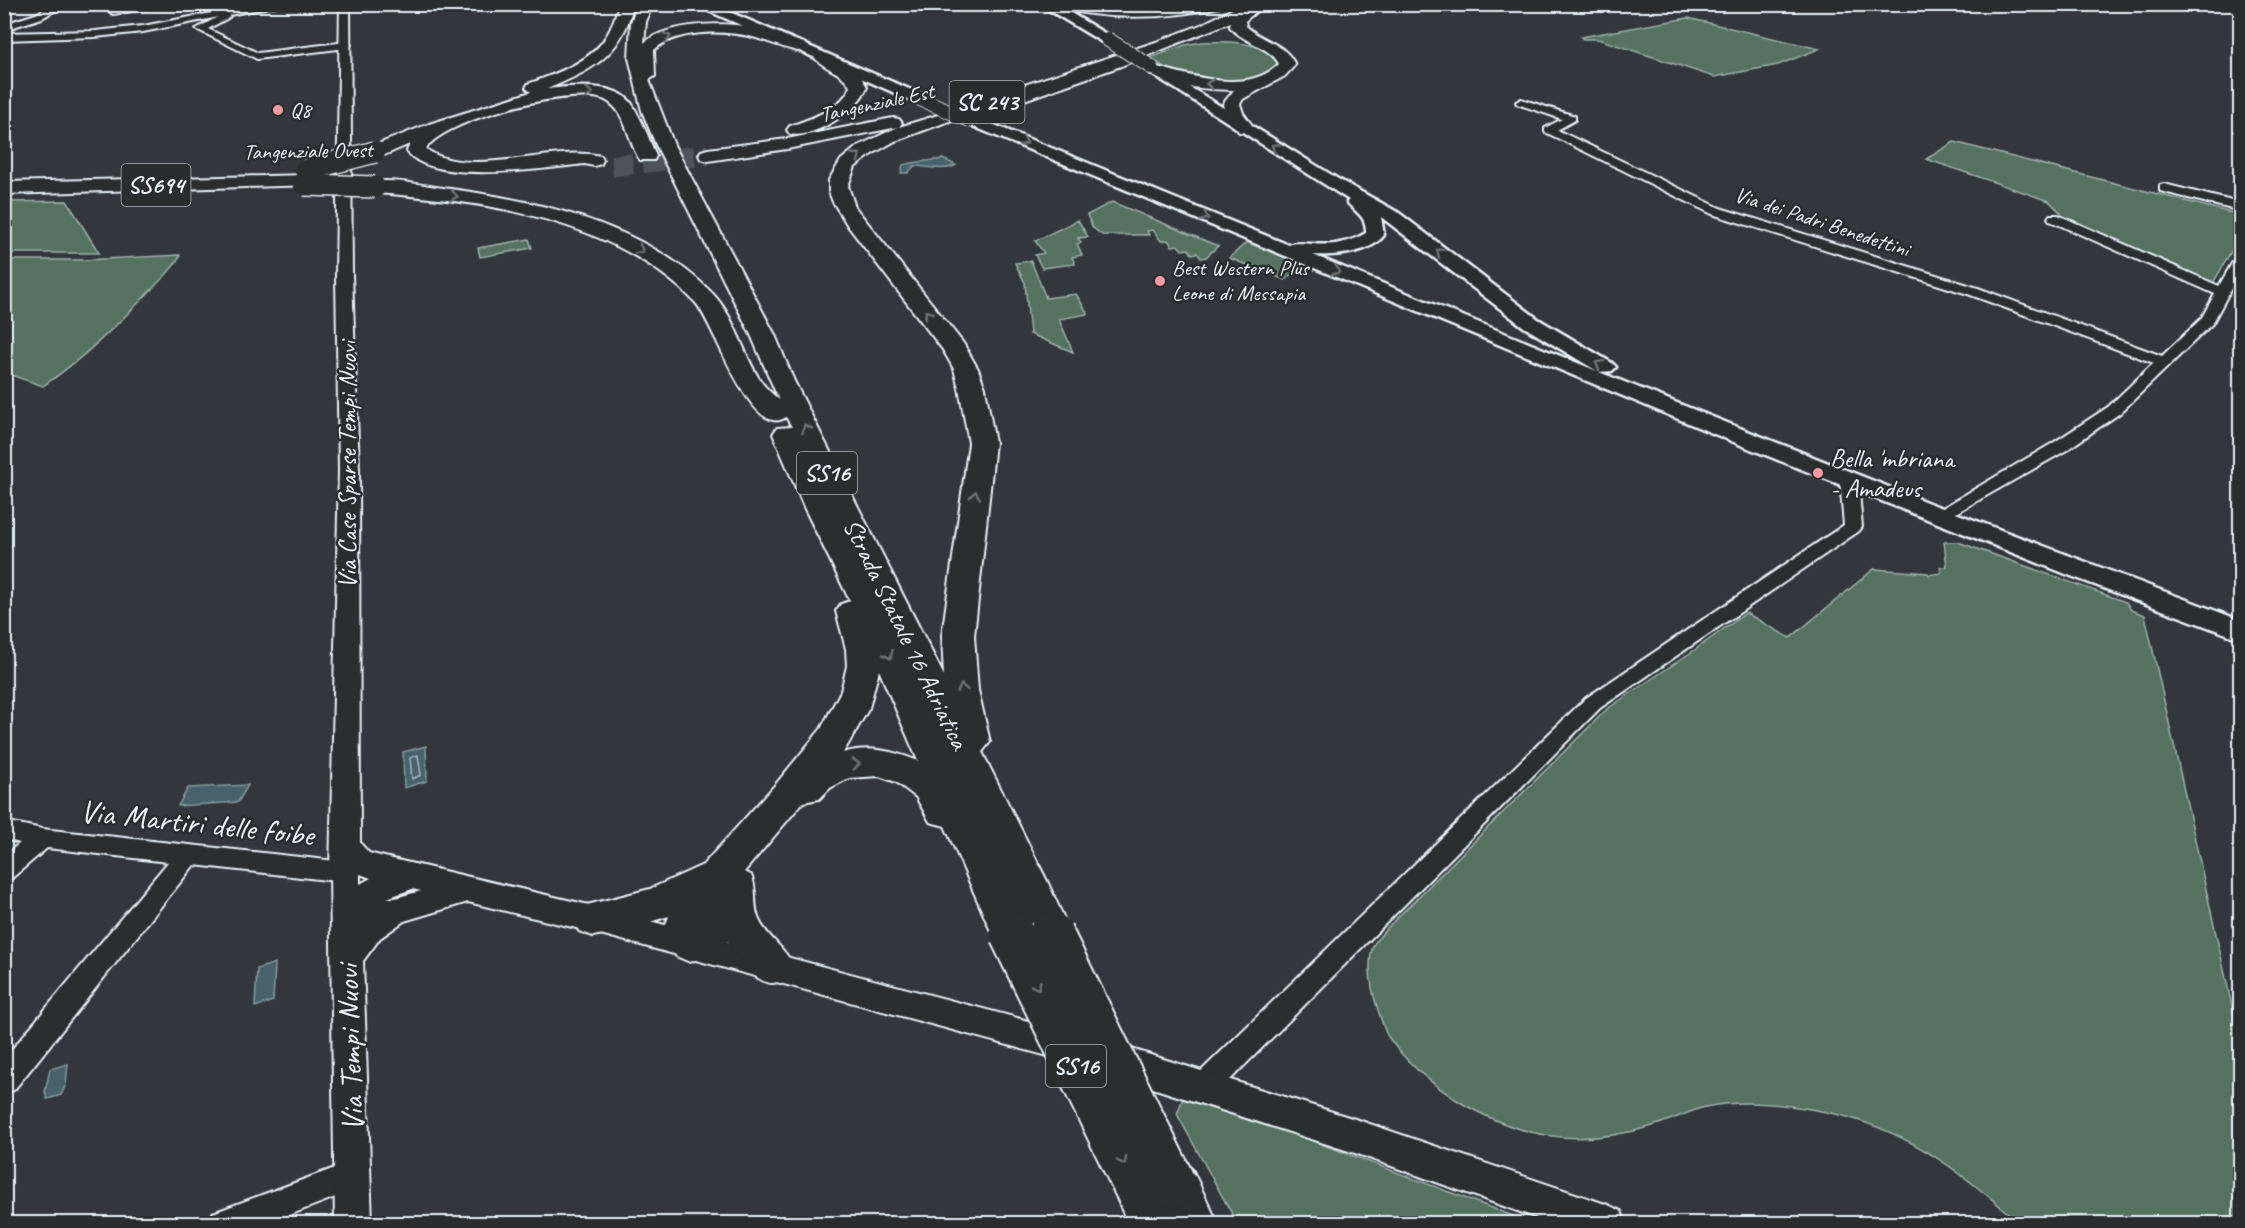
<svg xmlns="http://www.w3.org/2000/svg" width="2245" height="1228" font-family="Caveat,sans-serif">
	<rect width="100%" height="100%" fill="#33373b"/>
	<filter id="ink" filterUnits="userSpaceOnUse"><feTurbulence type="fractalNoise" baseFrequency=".0167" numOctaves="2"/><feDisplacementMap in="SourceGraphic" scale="12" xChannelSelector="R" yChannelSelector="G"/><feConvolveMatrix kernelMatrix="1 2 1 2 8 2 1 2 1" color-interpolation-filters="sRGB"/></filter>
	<g filter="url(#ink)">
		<!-- green -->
		<path fill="#557160" stroke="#9eb1ac" stroke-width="1.5" d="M1688 18 1819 49 1778 65 1714 77 1598 39H1583L1581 37Z
			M1202 42C1227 41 1255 41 1276 57L1278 64C1260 88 1199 83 1174 73 1166 70 1158 62 1150 58L1185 45Z
			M1954 142 2240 215V236L2212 285 2059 218 2061 213 2049 201 1926 159Z
			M67 201 99 253H5V202Z
			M1112 202 1218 246 1206 257 1201 258 1197 253 1192 254 1189 249 1182 250 1178 245 1172 246 1168 240 1161 241 1153 230 1147 231 1149 235H1102L1093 228 1087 215Z
			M1078 220 1088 237 1078 238 1081 243 1077 244 1082 255 1072 257 1075 264 1042 268 1035 255 1044 253 1035 241Z
			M529 239 532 248 480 257 478 248Z
			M1248 241 1304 263 1285 280 1229 258Z
			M180 255C176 267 160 280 151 290 117 325 84 358 43 386L5 373V260H84Z
			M1031 261 1046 298 1076 294 1088 314 1059 319 1073 352 1030 334 1025 283 1015 263Z
			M1944 542H1958L2126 602 2131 610 2145 615 2240 1042V1223L2090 1224 2078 1220 2060 1223H2019C1962 1171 1903 1127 1826 1112 1787 1104 1744 1099 1705 1107 1686 1112 1668 1122 1649 1127 1577 1148 1518 1138 1455 1099 1431 1083 1406 1062 1389 1038 1384 1031 1382 1021 1379 1013 1372 993 1366 968 1373 946 1376 939 1385 931 1390 925L1607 709 1696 649 1746 613 1790 638 1874 569 1928 573 1929 575 1941 573 1940 567H1947Z
			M1185 1093 1532 1223H1237L1177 1114Z"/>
		<!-- water -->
		<path fill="#46626b" stroke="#879ba3" stroke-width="1.5" d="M943 159 956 165C945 172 927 166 914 166L908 173H901L903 165C906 163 937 160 943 159Z
			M426 746 427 781 404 788 403 752Z
			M248 785 238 802 178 806 188 788Z
			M275 963 273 1001 255 1007 257 969Z
			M68 1064 66 1084 61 1095 47 1099 45 1092 50 1069Z"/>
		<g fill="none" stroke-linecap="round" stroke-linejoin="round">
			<!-- shore -->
			<path stroke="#a7b8c0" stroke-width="1.5" d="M418 755 421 775 412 779 410 758Z"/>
			<!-- trunk-tunnel -->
			<path stroke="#4e5357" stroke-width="21" stroke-dasharray="21 10" stroke-linecap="butt" d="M612 166 708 155"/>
			<defs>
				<path id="minor" d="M54 4H66L42 18 4 30V24L36 14Z
					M146 4H178L113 14 108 11 113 8Z
					M1089 4H1124C1116 9 1097 9 1089 4Z
					M225 13 230 16 228 18 208 29 258 53 346 42 351 45 346 48 257 59 196 29Z
					M1521 99 1575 116V120L1557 130 1720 208 1978 288 2162 356 2201 319 2215 294 2050 221 2048 218 2050 215H2058L2219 286 2235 258 2240 257V272L2212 324 2120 413 2065 451 1940 522 1934 521 1931 517 1934 513 2053 443 2108 407 2154 363 1968 294 1712 214 1545 132V128L1562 119 1517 104 1516 102Z
					M2164 184 2240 203V211L2160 191V185Z
					M1849 475 1855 476 1858 480 1862 527 1859 531 1600 708 1214 1096 1204 1100 1194 1096 1190 1087 1194 1078 1586 698 1844 525 1840 480 1843 476Z
					M4 821 42 829 345 862 353 865 357 872 353 879 345 882 194 865 14 1090 4 1094V1059L168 862 47 848 12 878 4 881V856L20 843 4 839Z
					M354 1161 364 1166 369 1176 364 1186 266 1224H209L213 1213Z"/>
				<path id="tertiary" d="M259 4H285L143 32 95 37 4 40V33L95 31 143 26Z
					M340 4H350L352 275 359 470 360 843 369 853 380 856 593 906 1070 1032 1082 1036 1087 1047 1082 1058 1070 1062 593 932 468 902 404 921 380 938 363 961 372 1224H335L330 872 339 470 336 275ZM360 874 371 878 360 884ZM412 889 421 891 395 898H387Z
					M1109 1042 1355 1119 1608 1205 1621 1211 1626 1224H1554L1355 1153 1109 1074 1097 1069 1092 1058 1097 1047Z"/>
				<path id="secondary" d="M693 4H711L923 95 925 98 918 102 913 101Z
					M1039 4H1056L1114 39 1112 42H1102Z
					M1151 63 1338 179 1399 213 1538 319 1612 363 1616 367 1612 371 1599 372 1929 503 2240 620V639L2071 576 1753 450 965 123 962 120 965 117H975L1289 245C1297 242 1304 244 1313 244 1332 246 1350 243 1366 233 1367 216 1356 213 1347 202L1349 200 1146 70 1144 67 1146 64ZM1381 217 1524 327 1597 371 1313 255C1335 256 1370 254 1384 235Z"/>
				<path id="trunk" d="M620 4H634C630 15 628 26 622 35 607 64 576 77 547 89 570 86 618 82 632 104 642 120 649 139 656 156L654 160H640C628 142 627 113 607 101 577 84 441 120 426 149 469 180 552 144 601 156L603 160 601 164 594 166 585 164C546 168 431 186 407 151L410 144 382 156H368L366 152 368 148 429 124 531 92 526 88 528 84C555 74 592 62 607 35 613 26 615 14 620 4Z
					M638 4H652L646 22 644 43C665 24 717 22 744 26 764 29 784 38 804 43L806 46 798 51C781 47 765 40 749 36 721 30 676 30 654 50L655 76 649 80 674 145 775 335 794 381 944 676 942 636 969 443 959 388 954 369 943 350 848 226 833 202 829 192V180L841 160 858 146 898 127 787 149 708 161 701 159 699 155 701 151 708 149 787 139 893 118 899 119 902 123 899 127 1004 95 1006 91 1156 42 1203 24 1242 4H1265L1245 21 1246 26C1261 41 1286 43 1295 65L1285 76 1243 99 1240 104 1243 113 1254 128 1251 132H1239L1225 114 1223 104 1234 90C1215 90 1161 87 1149 72L1157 67C1193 76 1248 95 1279 64 1270 46 1243 43 1230 27L1231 22 1121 66 1024 100 952 120 895 141 872 154 855 167 848 186 855 207 963 343 978 369 985 388 995 443 974 636 978 690 990 742 982 752 1047 881 1071 934 1065 946 1051 951 1037 946 1031 934 1025 945 1011 950 997 945 945 826 930 822 916 797 896 782 879 776 849 778 830 788 819 799 803 802 744 872 751 875C758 890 752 904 759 920 766 936 784 947 793 965L787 978C783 979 777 983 773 983 755 984 735 955 728 941L704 956 690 962 676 956 665 927 669 916 624 930 593 936 579 931 573 919 579 907 650 889 703 865 776 784 821 729 841 691 847 666 846 649 836 611 841 604 850 601 804 507 773 434 777 428 792 427 786 417C751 442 713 320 695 302 614 219 485 201 375 193L368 191 365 187 368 183C389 178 415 184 436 187 531 199 642 222 712 293 736 318 742 352 760 380 765 388 773 394 779 400L751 335 656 145 642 111 629 58 631 22ZM879 670 918 761C893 751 868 745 843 753L869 708Z
					M1051 4 1136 7 1221 4 1219 7C1166 20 1106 20 1053 7Z
					M823 53 858 72 867 87C859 109 813 140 790 134L787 130 790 126C810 119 842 109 850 87 844 72 825 70 815 58Z
					M308 175 315 177 318 181 315 185 4 194V182Z
					M1175 1162 1192 1169 1218 1224H1128L1117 1198 1124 1181 1141 1174 1154 1179 1158 1169Z"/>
			</defs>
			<!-- minor casing -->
			<use href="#minor" stroke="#e8f1f8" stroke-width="4"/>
			<!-- tertiary casing -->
			<use href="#tertiary" stroke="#e8f1f8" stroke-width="4"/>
			<!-- secondary casing -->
			<use href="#secondary" stroke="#e8f1f8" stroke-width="5"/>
			<!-- trunk casing -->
			<use href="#trunk" stroke="#e8f1f8" stroke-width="4"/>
			<!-- minor -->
			<use href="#minor" fill="#2a2d2e" fill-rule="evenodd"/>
			<!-- tertiary -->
			<use href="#tertiary" fill="#2a2d2e" fill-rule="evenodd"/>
			<!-- secondary -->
			<use href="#secondary" fill="#2a2d2e" fill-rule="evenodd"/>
			<!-- trunk -->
			<use href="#trunk" fill="#2a2d2e" fill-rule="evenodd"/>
			<defs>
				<path id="secondary-bridge" d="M1107 39 1151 67
					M918 98 970 120"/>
				<path id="trunk-bridge-far1" d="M305 170 375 152
					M304 185 375 187"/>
				<path id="trunk-bridge" d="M1011 933 1141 1198
					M1051 934 1175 1186"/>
			</defs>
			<!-- secondary-bridge casing -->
			<use href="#secondary-bridge" stroke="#e8f1f8" stroke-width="16" stroke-linecap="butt"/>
			<!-- trunk-bridge-far1 casing -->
			<use href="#trunk-bridge-far1" stroke="#e8f1f8" stroke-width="24" stroke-linecap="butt"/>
			<!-- trunk-bridge casing -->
			<use href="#trunk-bridge" stroke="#e8f1f8" stroke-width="47" stroke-linecap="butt"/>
			<!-- secondary-bridge -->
			<use href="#secondary-bridge" stroke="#2a2d2e" stroke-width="14"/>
			<!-- trunk-bridge-far1 -->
			<use href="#trunk-bridge-far1" stroke="#2a2d2e" stroke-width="21"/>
			<!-- trunk-bridge -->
			<use href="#trunk-bridge" stroke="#2a2d2e" stroke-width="43"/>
		</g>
		<!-- one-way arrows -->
		<defs><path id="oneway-chevron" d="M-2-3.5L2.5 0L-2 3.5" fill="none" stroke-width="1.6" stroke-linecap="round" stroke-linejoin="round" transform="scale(1.5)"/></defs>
		<g stroke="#6c7275">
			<use href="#oneway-chevron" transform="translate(667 37) rotate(-18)"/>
			<use href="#oneway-chevron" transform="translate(1210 84) rotate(-176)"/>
			<use href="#oneway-chevron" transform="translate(589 93) rotate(5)"/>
			<use href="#oneway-chevron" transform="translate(1024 142) rotate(22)"/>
			<use href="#oneway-chevron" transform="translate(1275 147) rotate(-147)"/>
			<use href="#oneway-chevron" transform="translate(857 156) rotate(-38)"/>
			<use href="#oneway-chevron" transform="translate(454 196) rotate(8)"/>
			<use href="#oneway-chevron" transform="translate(1205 217) rotate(22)"/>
			<use href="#oneway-chevron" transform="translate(640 250) rotate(28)"/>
			<use href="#oneway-chevron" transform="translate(1440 252) rotate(-143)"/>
			<use href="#oneway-chevron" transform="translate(1336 271) rotate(22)"/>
			<use href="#oneway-chevron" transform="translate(928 314) rotate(-127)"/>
			<use href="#oneway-chevron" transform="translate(1599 364) rotate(-150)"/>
			<use href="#oneway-chevron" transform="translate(806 428) rotate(-116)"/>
			<use href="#oneway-chevron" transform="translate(975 495) rotate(-83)"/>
			<use href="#oneway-chevron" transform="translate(889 655) rotate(66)"/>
			<use href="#oneway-chevron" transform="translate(962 688) rotate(-99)"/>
			<use href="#oneway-chevron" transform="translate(856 764) rotate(-6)"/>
			<use href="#oneway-chevron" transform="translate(1037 986) rotate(64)"/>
			<use href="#oneway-chevron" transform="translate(1123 1161) rotate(64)"/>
		</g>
	</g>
	<!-- markers -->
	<g fill="#ff9aa2" stroke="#2a2d2e" stroke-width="2">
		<circle cx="278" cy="110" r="6"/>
		<circle cx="1160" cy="281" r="6"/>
		<circle cx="1818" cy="473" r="6"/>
	</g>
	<g text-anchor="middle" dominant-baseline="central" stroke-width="5" stroke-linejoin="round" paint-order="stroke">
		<!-- far-street labels -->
		<g font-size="22" fill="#e8f1f8" stroke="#2a2d2e">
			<text transform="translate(877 103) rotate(-12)">Tangenziale Est</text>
			<text transform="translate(308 151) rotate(-1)">Tangenziale Ovest</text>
			<text transform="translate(1822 222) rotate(18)">Via dei Padri Benedettini</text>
		</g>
		<!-- far-poi labels -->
		<g font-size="22" fill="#e8f1f8" stroke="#2a2d2e" text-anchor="start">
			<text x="290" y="110">Q8</text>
			<text x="1172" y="268">Best Western Plus<tspan x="1172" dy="25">Leone di Messapia</tspan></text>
		</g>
		<!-- shield labels -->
		<g fill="#2a2d2e" stroke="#afb6bb" stroke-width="1.5">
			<rect x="949.5" y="81" width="75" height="42" rx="4.5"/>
			<rect x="121.5" y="164" width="69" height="42" rx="4.5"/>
			<rect x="797" y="452" width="60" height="42" rx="4.5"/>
			<rect x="1046" y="1045" width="60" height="42" rx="4.5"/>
		</g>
		<g font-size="24" font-weight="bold" fill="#e8f1f8">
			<text x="987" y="102">SC 243</text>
			<text x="156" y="185">SS694</text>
			<text x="827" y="473">SS16</text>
			<text x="1076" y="1066">SS16</text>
		</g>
		<!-- poi labels -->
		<g font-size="26" fill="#e8f1f8" stroke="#2a2d2e" text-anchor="start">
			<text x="1830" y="458">Bella 'mbriana<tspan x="1830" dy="30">- Amadeus</tspan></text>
		</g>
		<!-- street labels -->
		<g font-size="26" fill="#e8f1f8" stroke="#2a2d2e">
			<text transform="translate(347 465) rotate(-90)">Via Case Sparse Tempi Nuovi</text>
			<text transform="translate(906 634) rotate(64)">Strada Statale 16 Adriatica</text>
		</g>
		<!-- near-street labels -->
		<g font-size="32" fill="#e8f1f8" stroke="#2a2d2e">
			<text transform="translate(197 823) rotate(6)">Via Martiri delle foibe</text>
			<text transform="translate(350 1048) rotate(-92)">Via Tempi Nuovi</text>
		</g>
	</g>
	<!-- margin -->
	<rect width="2245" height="1228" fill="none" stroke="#2a2d2e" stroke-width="24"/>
	<rect x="12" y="12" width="2221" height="1204" fill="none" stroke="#e8f1f8" stroke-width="2" filter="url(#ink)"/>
</svg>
